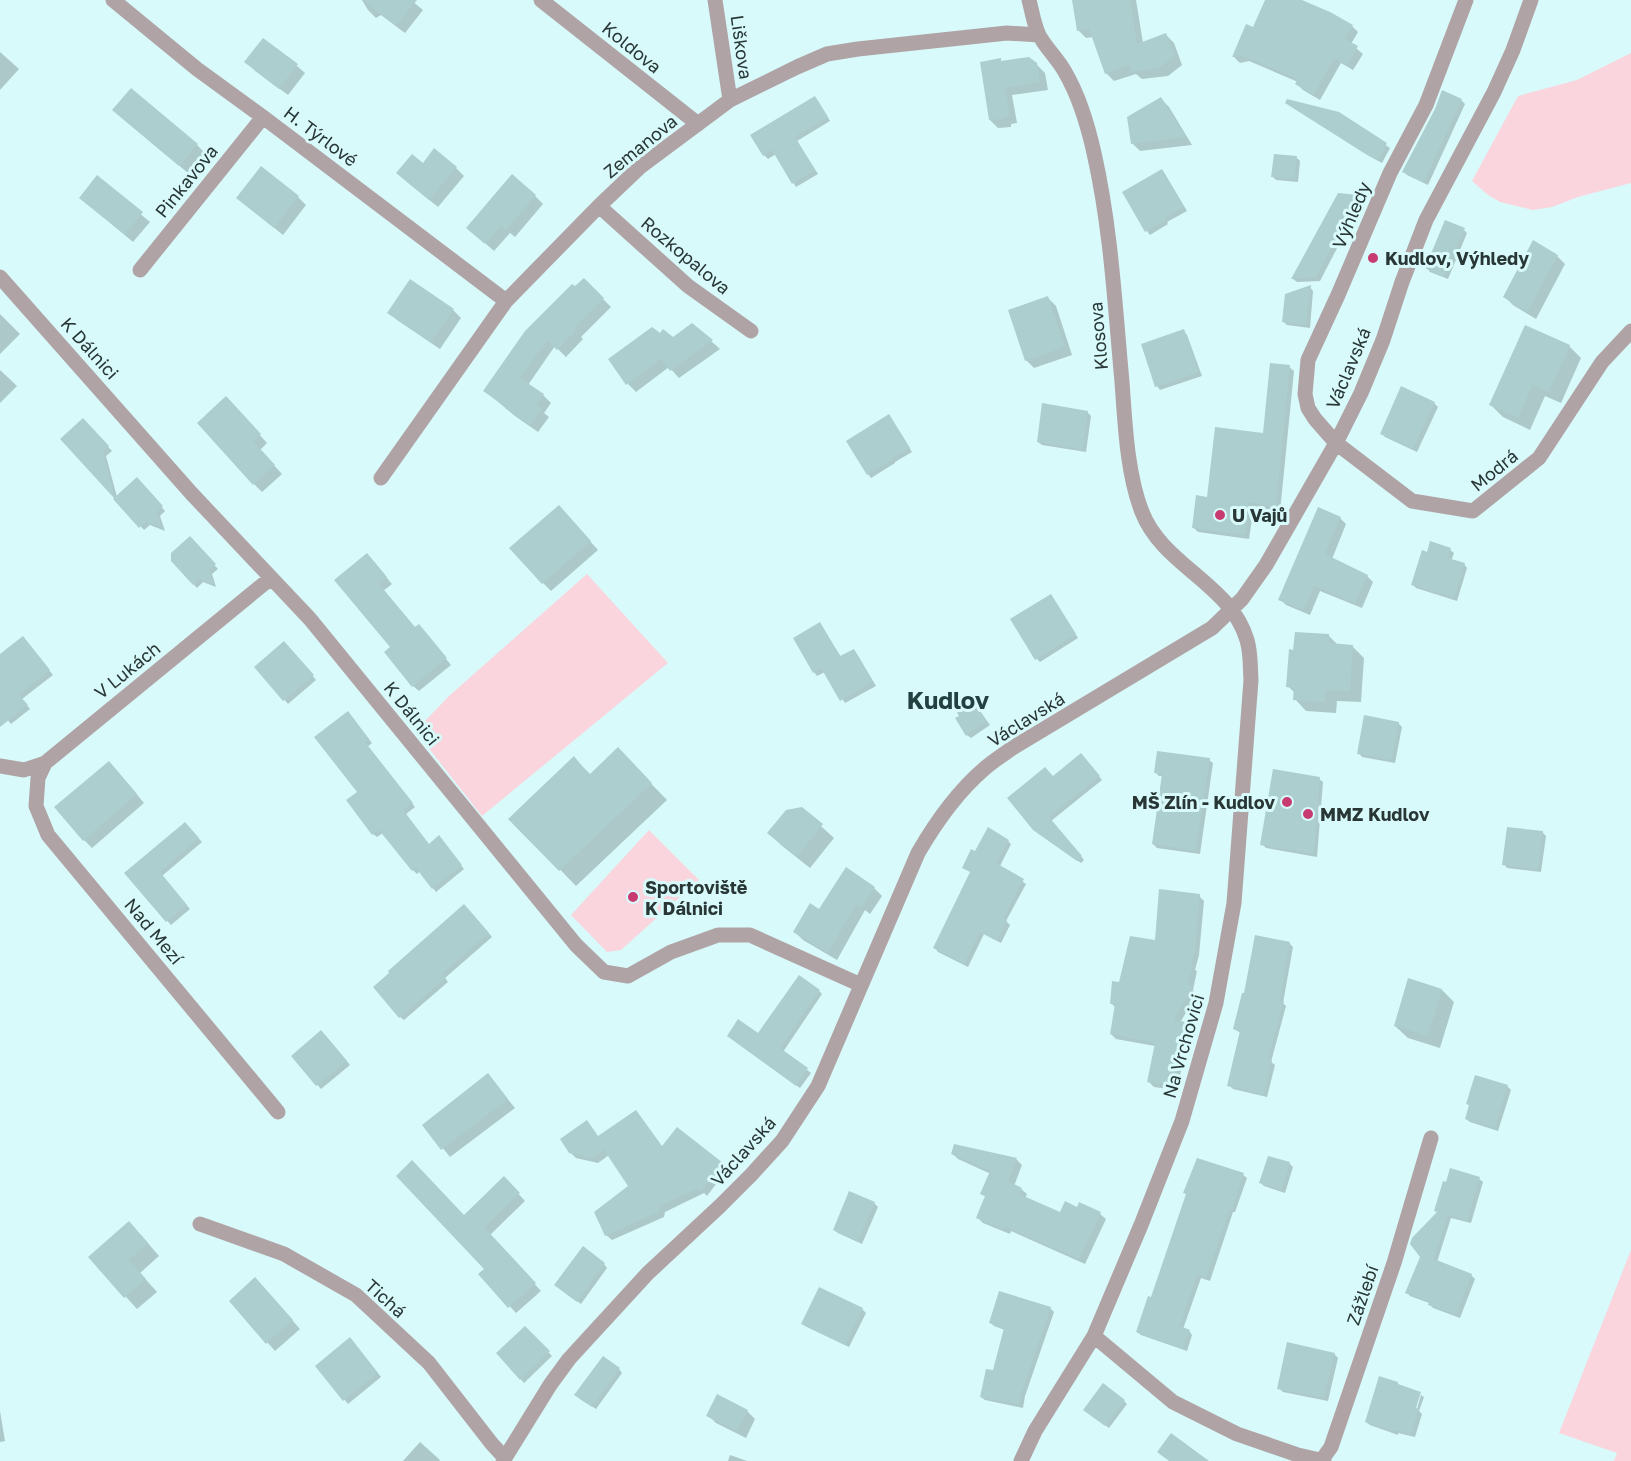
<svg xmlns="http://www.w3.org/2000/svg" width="1631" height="1461" font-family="'Golos Text',sans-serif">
	<rect width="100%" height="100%" fill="#d8fafa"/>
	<!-- green -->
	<path fill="#fad5de" d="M1631 53V183L1578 197 1552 207 1533 210 1500 202 1488 195 1472 181 1518 96 1577 80Z
		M587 574 668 663 482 816 419 736 424 722 449 696Z
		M649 830 699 880 621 950 607 952 571 915Z
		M1631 1250V1461H1614L1617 1453 1559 1433Z"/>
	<!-- shadow -->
	<path fill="#0003" d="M362 0H411L423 10 405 33 381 15 376 18 368 10Z
		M1073 0H1136L1143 43 1166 35 1174 43 1182 65 1168 76 1142 79 1136 74 1114 81 1106 73 1093 37 1086 38 1078 30Z
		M1267 0H1298L1352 26 1358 32 1351 44 1363 54 1353 70 1341 63 1320 100 1303 90 1297 84 1298 82 1249 61 1240 63 1234 57 1247 26 1253 29Z
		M0 52 19 69 0 90Z
		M1000 60 1003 62 1036 64 1045 73 1048 90 1012 95 1017 123 1011 124V127L998 128 990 120Z
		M297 66 305 73 288 95 254 70Z
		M1443 92 1462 101 1465 104 1428 185 1407 175 1404 171 1436 110Z
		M1161 99 1169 107 1192 145 1140 151 1132 143Z
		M818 101 830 121 797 141 818 174 796 187 776 154 768 159 764 155Z
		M1287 103 1338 114 1390 148 1382 163 1369 156Z
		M122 118 197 145 205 153 188 173Z
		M1297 158 1300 161 1298 182 1276 180 1272 176Z
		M423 165 456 168 464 176 438 207 406 181Z
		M1162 170 1165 174 1187 211 1167 222 1168 224 1150 235 1147 231 1124 192Z
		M97 178 150 222 133 242 81 198Z
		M1338 194 1359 197 1362 200 1320 281 1297 282 1293 279Z
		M535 196 543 204 515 237 510 233 494 251 476 235Z
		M298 197 306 205 283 235 238 198Z
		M1464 230 1467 233 1448 279 1430 272 1427 268Z
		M1557 256 1565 264 1536 319 1513 305 1505 297Z
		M584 280 611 307 581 337 583 339 566 357 555 346 528 385 543 395 551 403 544 413 549 417 538 432 515 416 485 391Z
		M1310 287 1313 291 1310 328 1287 325 1284 322Z
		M1048 298 1056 306 1072 355 1034 368 1026 360Z
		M453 310 461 318 440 349 397 320 389 312Z
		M0 314 20 334 0 354Z
		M692 324 720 349 679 378 669 367 636 392 628 384 660 335 673 338Z
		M1183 331 1187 335 1202 376 1160 390 1157 386Z
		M1569 346 1581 358 1561 403 1545 396 1530 430 1503 417 1491 405Z
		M1289 367 1294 371 1280 512 1254 506 1249 539 1198 532 1193 527 1208 498 1264 435Z
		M0 370 17 386 0 403Z
		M1434 403 1438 407 1417 452 1385 437 1382 433Z
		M234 406 267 443 260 450 282 474 262 492 254 484Z
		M1087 412 1091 416 1086 452 1042 445 1038 442Z
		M889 416 912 452 895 462V463L871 478 868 474Z
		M83 420 112 451 106 456 117 497 137 479 165 511 160 516 165 531 150 525 144 530 63 439Z
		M567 515 598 550 551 591 543 583Z
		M1340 518 1346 524 1332 559 1367 576 1373 582 1362 608 1320 591 1310 615 1286 605 1280 599Z
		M190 538 218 569 212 574 216 587 203 582 197 588 173 561Z
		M1450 550 1454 553 1451 561 1464 564 1467 568 1457 601 1416 588 1413 585 1428 554Z
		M372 560 392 584 383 591 415 629 424 632 451 665 419 691 413 686 393 647Z
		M1051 596 1078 638 1040 662 1037 659Z
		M820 624 841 657 853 650 857 654 876 686 845 703 825 672 817 676 814 672Z
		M1329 636 1338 645 1353 647 1364 658 1361 702 1337 701 1336 713 1306 711 1295 699V693L1288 686 1295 651Z
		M26 642 53 675 22 699 30 709 11 724 0 711V656Z
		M287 646 316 680 288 704 256 667Z
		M975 705 990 725 971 738 967 735Z
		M351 716 372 743 367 747 415 807 406 814 429 845 442 841 464 869 436 892 420 871 417 874 413 870 383 833 377 837 373 834 359 793Z
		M1398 723 1402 727 1395 763 1362 757 1359 753Z
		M574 758 591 775 634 766 667 800 576 886 511 819Z
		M1084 758 1102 780 1051 821 1084 860 1081 863 1038 833 1053 778Z
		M1209 760 1213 763 1200 854 1157 848 1153 844 1163 776H1159L1155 772Z
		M117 771 144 803 92 848 84 840Z
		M1319 779 1323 782 1317 857 1266 848 1262 844Z
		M802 809 834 838 810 868 781 845 769 833Z
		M185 824 202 842 162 876 190 909 171 925 126 873Z
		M1542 832 1546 836 1541 872 1507 868 1504 864Z
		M1008 841 1011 844 1000 866 1026 884 1006 921 1010 925 1001 943 984 934 968 967 938 952 935 948 972 873 964 867 976 853Z
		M874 888 882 896 870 914 865 910 837 960 803 940 795 932 819 911Z
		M1199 896 1204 901 1199 955 1195 970 1197 971 1193 990 1196 995 1180 1023 1185 1024 1190 1029 1177 1090 1154 1087 1149 1082 1155 1046 1116 1039 1111 1034 1116 1008 1111 1003 1120 983 1156 942Z
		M468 909 492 937 445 978 448 982 404 1020 400 1017Z
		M1289 943 1293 947 1283 1003 1286 1006 1271 1062 1275 1065 1267 1097 1233 1089 1229 1085 1241 1033 1234 1029Z
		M1442 990 1454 1002 1440 1048 1408 1038 1395 1026Z
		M819 991 822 994 783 1052 811 1073 800 1088 732 1039 759 1035Z
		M325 1035 350 1065 321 1089 293 1056Z
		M488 1075 515 1108 450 1157 424 1125Z
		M1507 1086 1511 1090 1498 1131 1470 1122 1466 1119 1470 1106 1468 1104Z
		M636 1112 663 1148 722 1164 727 1170 707 1196 704 1193 665 1212 664 1217 612 1240 606 1235 630 1187 609 1155 598 1163 576 1158 570 1152 599 1137Z
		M955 1146 1017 1160 1022 1165 1014 1186 1021 1189 1027 1194 1025 1198 1060 1214 1078 1209 1080 1204 1100 1214 1106 1219 1085 1264 1011 1231 1010 1234 983 1223 978 1218 986 1197 982 1194 991 1174 958 1159 952 1153Z
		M1269 1158 1290 1164 1293 1167 1285 1193 1264 1186 1261 1183Z
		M1243 1175 1247 1178 1235 1212H1233L1210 1281 1201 1278 1183 1329 1189 1331 1192 1335 1187 1351 1141 1335 1137 1332 1152 1299 1187 1195 1185 1193Z
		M504 1178 525 1201 490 1235 541 1291 516 1313 480 1274 487 1269 464 1217Z
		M1479 1179 1483 1182 1471 1223 1451 1218 1437 1262 1471 1275 1475 1279 1460 1318 1433 1308 1429 1303 1410 1296 1407 1292 1438 1213Z
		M874 1203 878 1207 862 1244 838 1233 834 1230Z
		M141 1235 159 1256 140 1273 157 1292 137 1309 90 1257Z
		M604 1264 607 1268 581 1304 560 1289Z
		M263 1287 300 1329 275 1351 231 1301Z
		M820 1289 862 1309 866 1313 849 1347 807 1327 803 1324Z
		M1050 1308 1054 1312 1025 1396 1023 1408 985 1400 981 1397 994 1372 1005 1330 994 1326 990 1322Z
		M525 1328 552 1356 524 1383 499 1353Z
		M354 1343 381 1377 348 1404 317 1366Z
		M1334 1354 1338 1358 1328 1401 1283 1392 1279 1388Z
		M619 1369 622 1373 596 1409 580 1399Z
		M1398 1384 1401 1387 1412 1415 1415 1416 1421 1395 1424 1397 1419 1411 1422 1414 1415 1437 1398 1433V1435L1370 1425 1366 1422Z
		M1124 1401 1127 1404 1109 1428 1088 1413Z
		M0 1411 5 1441 0 1442Z
		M747 1411 755 1419 746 1438 716 1423 708 1415Z
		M420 1442 440 1460 439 1461H403Z
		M730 1455 747 1461H728Z"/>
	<!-- building -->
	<path fill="#adcece" d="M362 0H417L396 26Z
		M1072 0H1130L1137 44 1166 33 1175 56 1159 68 1132 72 1130 65 1105 74 1089 29 1077 31Z
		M1265 0H1302L1330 12 1353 25 1345 39 1358 46 1347 65 1334 58 1314 95 1295 84 1298 79 1242 56 1232 57 1246 24 1253 27Z
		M263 38 298 64 279 89 244 62Z
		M1029 57 1037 63 1040 82 1005 88 1010 116 1003 117V119L989 120 980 62 1001 58V61Z
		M131 88 198 144 179 166 112 110Z
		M1442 90 1462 99 1424 182 1402 172 1435 109Z
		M815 96 828 117 795 137 815 170 792 184 772 150 763 156 750 135Z
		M1161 97 1186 137 1131 144 1127 117Z
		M1287 99 1339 112 1387 143 1378 160 1364 153 1285 103Z
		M434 148 457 167 429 200 396 173 412 154 423 163Z
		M1274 154 1297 156 1295 179 1271 177Z
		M261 166 299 196 274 228 236 198Z
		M1162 169 1184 207 1165 218 1166 220 1145 232 1122 192Z
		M512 174 536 195 506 230 501 226 485 244 466 228Z
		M97 175 143 212 125 235 79 198Z
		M1338 193 1360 195 1316 277 1291 279Z
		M1445 220 1465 228 1444 277 1425 268Z
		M1533 240 1558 255 1527 312 1503 297Z
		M584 278 604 298 574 329 576 330 557 350 547 340 520 378 544 394 537 405 542 408 530 425 505 408 506 407 483 391 525 331 572 284 575 286Z
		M410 279 454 309 431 342 387 313Z
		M1311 285 1306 325 1282 322 1285 294Z
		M1048 296 1065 347 1025 361 1008 310Z
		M692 323 713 340 670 371 661 359 626 385 608 359 652 327 660 333 663 329 673 337Z
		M1525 325 1570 345 1549 392 1533 385 1518 418 1489 405Z
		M1184 329 1199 372 1155 387 1141 344Z
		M1270 363 1290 365 1276 508 1249 502 1245 535 1192 528 1196 495 1207 497 1215 427 1263 433Z
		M1401 386 1435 402 1413 449 1380 434Z
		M226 396 261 434 253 441 275 465 253 485 197 423Z
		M1042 403 1088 411 1083 450 1037 442Z
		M889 414 910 448 892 458 893 459 867 475 846 441Z
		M83 418 109 446 103 452 115 497 137 477 163 506 157 512 162 528 145 522 139 528 113 499 114 498 60 439Z
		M559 505 591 541 542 584 509 548Z
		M1318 507 1341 517 1325 554 1368 575 1355 603 1314 586 1304 610 1278 600Z
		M190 536 216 564 209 570 214 585 199 579 193 585 171 561V553Z
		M1430 541 1451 548 1448 558 1465 563 1454 598 1411 585 1422 550 1427 552Z
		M367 553 387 577 379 584 415 627 419 624 447 658 412 687 384 652 390 647 334 580Z
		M1051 594 1076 634 1035 660 1010 619Z
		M820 622 840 656 854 649 873 682 840 701 821 668 813 673 793 638Z
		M1295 632 1329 634V643L1353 645 1350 691 1326 690 1325 702 1293 700 1294 688 1286 687 1289 649 1293 650Z
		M23 636 50 670 19 695 28 705 0 727V654Z
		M284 641 314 675 283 701 254 667Z
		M972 699 987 721 966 736 955 718 959 716 957 712Z
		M348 711 369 739 365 742 413 803 403 810 429 844 439 835 462 865 432 889 416 868 412 871 379 830 372 835 346 800 357 792 314 737Z
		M1364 715 1399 722 1392 760 1357 754Z
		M618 747 652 783 559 871 508 819 574 756 589 775Z
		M1157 751 1210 758 1196 851 1152 844 1162 774 1154 773Z
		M1081 753 1100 776 1049 817 1082 856 1077 861 1033 830 1007 798 1045 767 1053 776Z
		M109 761 137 794 83 841 54 807Z
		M1273 769 1320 777 1314 854 1260 845Z
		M802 807 823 824 797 857 767 833 786 810Z
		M185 822 199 838 160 872 187 905 166 922 124 873Z
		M988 827 1009 840 996 863 1024 879 1003 918 1007 920 997 941 980 932 964 964 933 948 970 872 962 868 971 849 975 851Z
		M1507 827 1543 831 1538 870 1502 865Z
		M846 867 875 887 862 907 856 904 828 953 793 932 810 903 819 909Z
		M1159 889 1200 894 1195 950 1191 964 1193 965 1188 983 1192 989 1174 1020 1186 1022 1172 1086 1147 1082 1155 1043 1110 1034 1115 1004H1110L1112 981 1119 982 1130 936 1155 940Z
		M464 904 489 933 442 974 446 978 399 1018 373 987 389 973 388 971Z
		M1255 935 1290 942 1280 1001H1284L1268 1059 1272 1060 1264 1095 1227 1086 1240 1031 1233 1029 1242 993H1244Z
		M799 975 820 990 780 1048 808 1068 796 1086 727 1036 738 1019 758 1033Z
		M1408 978 1442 989 1428 1036 1394 1026Z
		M321 1030 347 1061 316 1086 291 1056Z
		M488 1073 508 1099 441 1150 422 1125Z
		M1475 1075 1508 1085 1495 1128 1465 1119 1469 1105 1466 1104Z
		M636 1110 662 1146 677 1127 723 1163 701 1192 697 1189 660 1206 659 1212 605 1236 594 1212 628 1186 604 1150 592 1158 569 1153 560 1139 587 1120 598 1136Z
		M954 1144 1017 1158 1008 1181 1022 1188 1019 1194 1060 1212 1065 1201 1077 1207 1079 1202 1101 1212 1079 1259 1005 1227 1004 1230 976 1218 985 1196 980 1194 990 1171 951 1154Z
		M1268 1156 1290 1162 1282 1190 1259 1183Z
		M1197 1158 1244 1173 1232 1210 1230 1209 1206 1278 1197 1275 1180 1326 1190 1330 1183 1349 1136 1332 1148 1296 1151 1297 1186 1194 1183 1193Z
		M412 1160 464 1215 504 1176 520 1193 484 1227 536 1283 508 1308 478 1274 484 1269 396 1176Z
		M1450 1168 1480 1177 1467 1221 1448 1215 1434 1259 1472 1274 1456 1315 1428 1305 1429 1302 1405 1293 1420 1257 1410 1244 1412 1238 1437 1212 1434 1211 1443 1181 1446 1182Z
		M849 1191 875 1202 858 1241 833 1230Z
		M129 1221 148 1243 129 1260 146 1279 124 1298 88 1257Z
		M583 1246 605 1263 577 1302 554 1285Z
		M255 1277 293 1320 266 1344 229 1301Z
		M819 1287 863 1308 845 1345 801 1324Z
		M999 1291 1051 1307 1022 1392 1019 1405 980 1397 986 1369 993 1370 1004 1328 989 1323Z
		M525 1326 550 1351 520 1380 496 1353Z
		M350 1337 378 1373 343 1401 315 1366Z
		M1287 1342 1335 1353 1324 1398 1277 1389Z
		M603 1356 620 1368 592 1407 574 1395Z
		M1379 1376 1398 1382V1384L1421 1392 1416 1408 1419 1409 1411 1435 1395 1430V1432L1365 1422Z
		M1103 1383 1125 1400 1105 1426 1083 1410Z
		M717 1394 748 1410 737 1431 706 1416Z
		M1171 1433 1209 1461H1169L1157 1452Z"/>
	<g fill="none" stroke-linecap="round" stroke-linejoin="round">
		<!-- minor -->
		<path stroke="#b0a3a6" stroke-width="15" d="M113 0 197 69 263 117 506 301
			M541 0 698 124
			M715 0 730 100
			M1466 0 1426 105 1390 173 1338 295 1308 360 1305 394 1308 408 1315 419 1336 443 1412 501 1473 511 1539 458 1602 362 1631 331
			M599 206 688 286 751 331
			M140 270 263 117
			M0 277 192 494 310 619 576 945 604 972 628 976 671 952 718 935H750L861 985
			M381 478 506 301 599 206 640 167 730 100 797 67 827 54 858 49 1007 33 1039 35
			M45 763 38 778 36 806 48 835 278 1112
			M0 766 24 770 45 763 271 578
			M200 1224 284 1254 356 1295 429 1363 492 1444 505 1458
			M1094 1336 1173 1402 1237 1434 1298 1455 1324 1461
			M503 1461 550 1385 569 1359 648 1273 720 1206 751 1175 782 1141 818 1086 918 853C936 822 956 793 984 769 993 761 1004 754 1014 747L1212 628 1242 599 1266 565 1336 443 1361 393 1383 340 1402 282 1426 220 1494 92 1513 50 1531 0
			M1021 1461 1035 1431 1094 1336 1141 1225 1182 1121 1216 1003 1234 903 1251 680C1250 667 1251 653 1247 640 1230 583 1163 566 1142 512 1127 474 1125 423 1122 382 1115 306 1111 228 1094 153 1088 126 1079 96 1065 72 1058 59 1045 47 1039 35 1034 25 1032 11 1029 0
			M1321 1461 1331 1447 1394 1263 1431 1138"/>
	</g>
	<!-- markers -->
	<g fill="#c73b70" stroke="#d8fafa" stroke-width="2">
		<circle cx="1373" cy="258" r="6"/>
		<circle cx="1220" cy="515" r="6"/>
		<circle cx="1287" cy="802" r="6"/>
		<circle cx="1308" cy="814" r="6"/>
		<circle cx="633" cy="897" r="6"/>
	</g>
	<g text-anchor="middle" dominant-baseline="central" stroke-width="6" stroke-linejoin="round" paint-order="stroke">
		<!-- street labels -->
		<g font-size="18" fill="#293636" stroke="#d8fafa">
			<text transform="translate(632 47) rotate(39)">Koldova</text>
			<text transform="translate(742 47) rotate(82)">Liškova</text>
			<text transform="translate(321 136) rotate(37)">H. Týrlové</text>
			<text transform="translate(640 146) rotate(-39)">Zemanova</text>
			<text transform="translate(186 181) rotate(-51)">Pinkavova</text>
			<text transform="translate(1351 215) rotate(-67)">Výhledy</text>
			<text transform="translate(686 255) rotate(40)">Rozkopalova</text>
			<text transform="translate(1098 336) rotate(-95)">Klosova</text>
			<text transform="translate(90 348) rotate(48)">K Dálnici</text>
			<text transform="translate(1348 368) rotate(-67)">Václavská</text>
			<text transform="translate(1494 470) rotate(-39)">Modrá</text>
			<text transform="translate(127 670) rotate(-39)">V Lukách</text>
			<text transform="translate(412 713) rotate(51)">K Dálnici</text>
			<text transform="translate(1026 719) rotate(-32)">Václavská</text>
			<text transform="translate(154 931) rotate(50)">Nad Mezí</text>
			<text transform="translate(1183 1046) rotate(-74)">Na Vrchovici</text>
			<text transform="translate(743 1151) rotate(-48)">Václavská</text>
			<text transform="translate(1362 1295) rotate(-71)">Zážlebí</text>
			<text transform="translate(386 1298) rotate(42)">Tichá</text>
		</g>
		<!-- poi labels -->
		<g font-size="18" font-weight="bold" fill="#293636" stroke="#d8fafa" text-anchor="start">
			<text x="1385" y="258">Kudlov, Výhledy</text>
			<text x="1232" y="515">U Vajů</text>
			<text x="1275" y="802" text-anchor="end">MŠ Zlín - Kudlov</text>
			<text x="1320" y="814">MMZ Kudlov</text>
			<text x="645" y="887">Sportoviště<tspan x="645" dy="21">K Dálnici</tspan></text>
		</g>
		<!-- district labels -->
		<g font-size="24" font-weight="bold" fill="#244142" stroke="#d8fafa">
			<text x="948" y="699">Kudlov</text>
		</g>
	</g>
</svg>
